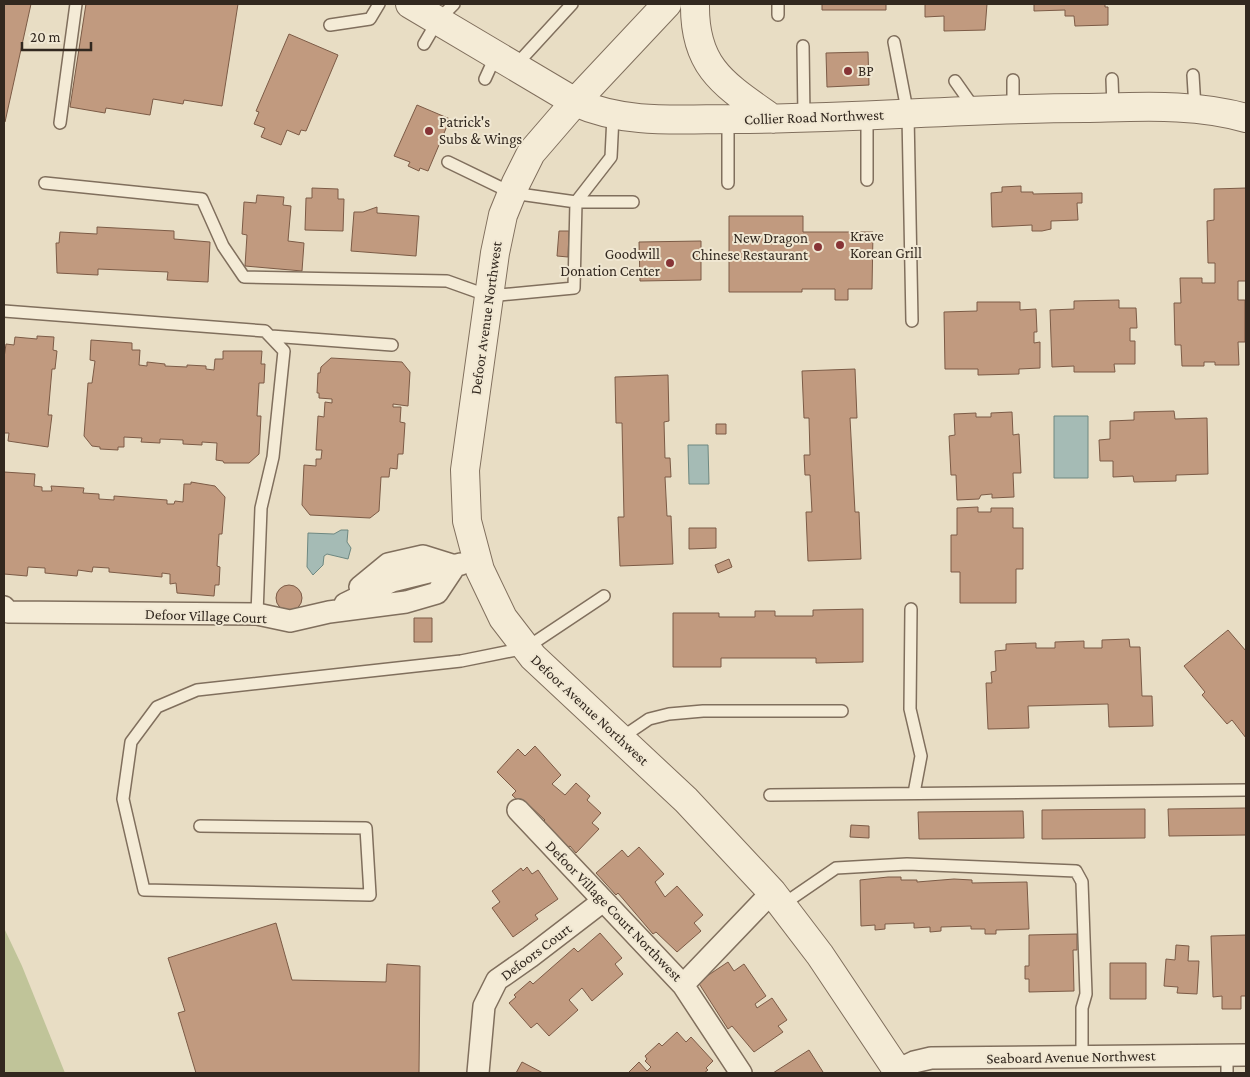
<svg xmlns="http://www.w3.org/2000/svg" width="1250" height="1077" font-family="'Crimson Pro',serif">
	<rect width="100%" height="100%" fill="#e8ddc4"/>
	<!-- green -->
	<path fill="#c0c499" d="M4 928 22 966 65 1073H4Z"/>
	<!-- water -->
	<path fill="#a5bbb5" stroke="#6e8881" d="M1054 416H1088V478H1054Z
		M688 445H708L709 484H689Z
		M341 530H348L347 542 351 548 348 559 327 554 324 556 323 565 313 575 307 567 308 533 334 534Z"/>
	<!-- building -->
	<path fill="#c19a7f" stroke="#7c5b46" d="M4 4H31L5 122H4Z
		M86 4H238L222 106 184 100 183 104 153 99 150 115 106 108 105 113 70 107Z
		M822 4H886V10H822Z
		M925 4H987L985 30 944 31V16L925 17Z
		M1034 4H1105V7H1108V25L1075 26 1074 16H1065V10L1034 11Z
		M289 34 338 55 306 131 301 130 299 135 287 130 281 145 261 137 265 128 254 124 259 112 256 111Z
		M868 52 869 85 827 87 826 53Z
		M417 105 450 119 428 171 420 168 419 171 408 166 410 162 394 156Z
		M1021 186V192H1033V194L1082 193V203H1077L1078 220 1051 221V229L1042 231H1032V225L992 227 991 193 1002 192V187Z
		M312 188 338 189V199H344L343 231 305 230 306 198H312Z
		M1246 188V281H1238V300H1245V342H1238L1239 365H1215V362H1204V366H1182L1181 345H1175L1174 303H1181L1180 278H1202V283H1215V263H1208L1207 221 1214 220V189Z
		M257 195 284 197 283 205 291 206 288 241 304 243 302 271 245 266 247 235 242 234 244 202 256 203Z
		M377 207V213L419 216 416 256 351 251 354 212H363Z
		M729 216H803V232H873L872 289H848V300H835V289H802V292H729Z
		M97 227 174 231V239L210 242 208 282 167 280 168 272 98 269V275L57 273 56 243H59L60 232 97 234Z
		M559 231H569L568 257 557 256Z
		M701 241V280L640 281 639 242Z
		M1119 300V308H1136L1137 328H1130V341H1135V364H1114L1115 372H1074V366L1052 367 1050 310 1074 309V301Z
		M977 302H1020V310L1036 309 1037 332H1034V343L1040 342V368L1019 369V374L978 375V369H945L944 312 977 311Z
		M37 336 54 337 53 350 57 351 55 369H52L48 415H52L48 447 8 441 9 433H4V358L6 344 14 345 15 337 37 339Z
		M91 340 132 343V350H140L139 365 147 366V362L165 364V366L187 367V365L206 366V369L214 370 215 359H223V351H262L261 364H265L264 383H259L257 416H261L259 454 249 463H224L223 461 216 460 217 443 202 442V445L183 444V440L160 439V443L141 442 142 438 124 437V447H118V450L100 449V447L92 446 84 436 88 383H92L95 361 90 360Z
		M331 358 402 362 410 372 408 406 393 404V407H401L400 422 405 423 403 454H398L397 469 390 468 389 477H381L379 511 370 518 310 515 302 505 304 465 316 466V459H321L322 450H316L318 416 324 417 325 402 332 403V399L319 398V393H317L318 373H320L321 367Z
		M855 369 857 418H850L855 512H859L861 559 808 561 806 512H812L810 475H805L804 455H810L809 418H804L802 371Z
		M668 375 669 421 664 422 665 458H670L671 477H665L667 516H671L673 564 620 566 618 517H624L622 423H616L615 377Z
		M1174 411 1175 419 1207 418 1208 474 1176 475V481L1134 482 1133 476 1113 477V461H1100L1099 440 1110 439V421L1134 420V412Z
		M1012 412 1013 435 1019 434 1021 473H1013L1014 497 992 498V494L981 495 979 499 957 500 956 475H951L949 436 955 435 954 414 976 413V417H991V413Z
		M716 424H726V434H716Z
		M4 472 35 474 34 486 42 487V491H52L51 486 84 488 83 493 99 494V499L114 500V496L167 500V504H174L175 501 183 502 184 484H191V482L215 486 225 497 222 534H219L217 566 220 567 219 585H215L214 596 177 593 176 583 170 584V574L162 573V577L109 572V568L93 567 92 572 78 570 77 576 45 573V568L28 567 27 576 4 574Z
		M978 507V512H991V508H1013V528H1023V569H1016V603H960V572H951V535H957V508Z
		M689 528H716V548L689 549Z
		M729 559 732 567 718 573 715 565Z
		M276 598a13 13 0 1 1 26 0a13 13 0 1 1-26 0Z
		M863 609V662L816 663V658H721V667H673V613H719V617H755V611H775V616H813V610Z
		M414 618H432V642H414Z
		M1228 630 1246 651V738L1232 720 1227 724 1202 695 1205 692 1184 666Z
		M1129 639 1130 647H1140L1142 696H1152L1153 726 1109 727 1108 704 1028 706 1029 728 988 729 986 683H992L991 672 996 671 995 651 1006 650V644L1036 643V648H1055V642L1084 641V648H1102V640Z
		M535 746 561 775 552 784 565 795 576 783 590 796 587 800 601 813 592 823 599 829 576 853 570 846 567 848 553 835 554 833 543 822 545 820 530 806 527 809 512 795 516 791 497 772 518 749 525 756Z
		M1246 808V835L1169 836 1168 809Z
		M1145 809V838L1042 839V810Z
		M1023 811 1024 838 919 839 918 812Z
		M851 825 869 826V838L850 837Z
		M639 847 664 874 655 882 665 897 677 886 703 915 694 923 701 931 677 952 656 932 653 934 618 893 616 895 596 873 622 850 628 857Z
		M527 867 532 874 538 870 558 899 535 915 538 919 513 937 492 908 500 902 492 891 521 868 523 871Z
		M888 877H901V880H917V882L954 879 972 880V883L1027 882 1029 929 996 930V934H985V929H971V926L941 927V931L930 932V927L914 928V923L885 924V929L875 930V925L861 926 860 880Z
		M276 923 292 980 386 982 387 964 420 966 419 1073H196L178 1013 185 1011 168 958Z
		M600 933 622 958 615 964 623 974 592 1001 582 988 569 1000 578 1010 549 1036 537 1023 531 1028 509 1003 516 997 514 995 530 981 533 984 574 948 578 952Z
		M1077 934V950H1073L1074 991 1029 992V979H1025V966H1029V935Z
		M1246 935V996H1241V1009H1222V996L1213 997 1211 936Z
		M1176 945 1189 946 1188 961H1199L1197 994 1177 993 1178 987 1164 986 1166 959 1175 960Z
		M728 962 734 971 744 964 766 996 755 1004 757 1008 772 998 787 1020 778 1026 783 1032 754 1052 732 1026 728 1029 698 982Z
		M1110 963H1146V999H1110Z
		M677 1032 686 1042 691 1037 713 1061 706 1068 708 1070 704 1073H628L639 1062 647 1071 651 1067 645 1061 647 1059 645 1056 659 1043 662 1046Z
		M809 1050 823 1072 821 1073H773Z
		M522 1062 543 1073H516Z"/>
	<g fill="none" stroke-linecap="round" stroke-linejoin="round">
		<defs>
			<path id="service" d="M778 15V4
				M330 25 370 19 379 4
				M894 42 908 115 912 321
				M424 44 438 20 454 4
				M803 46 804 117
				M516 65 572 4
				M1193 75 1195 108
				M485 79 496 55
				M1112 79 1113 107
				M1013 80V108
				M955 81 974 108
				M867 116V180
				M728 119V183
				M60 123 76 4
				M448 162 512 193 576 202H633
				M45 183 202 199 223 246 244 277 447 281 489 296 574 288 576 202 611 157 613 116
				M4 311 265 331 284 351 273 457 261 508 257 614
				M271 336 392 345
				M911 609 910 709 921 756 914 793
				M621 738 649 719 669 714 703 711H842
				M770 795 1246 790
				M200 826 366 828 370 895 144 890 123 799 131 742 157 707 197 690 461 661 526 648 604 596
				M782 905 836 868 907 864 1076 871 1082 882 1086 994 1082 1008V1056
				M1227 1055V1073"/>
			<path id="minor" d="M360 587 388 564 423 556 455 566
				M345 604 392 581 461 564
				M4 607 8 612 257 614 290 621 329 612 406 602 437 593 455 566
				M518 810 683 985 741 1073
				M683 985 772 892
				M897 1070 914 1062 931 1058 1246 1055
				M478 1073 484 1006 497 980 530 957 603 901"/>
			<path id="tertiary" d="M410 4 575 102C626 125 680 119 735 119 852 119 968 108 1085 108 1139 107 1194 103 1246 118
				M667 4 575 102 531 153 516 183 503 215 495 253 465 470 467 521 480 570 503 618 533 657 686 800 772 892 820 955 899 1073
				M695 4C694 68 725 85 773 119"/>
		</defs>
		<!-- service casing -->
		<use href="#service" stroke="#806f5d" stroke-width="14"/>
		<!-- minor casing -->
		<use href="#minor" stroke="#806f5d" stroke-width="24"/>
		<!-- tertiary casing -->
		<use href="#tertiary" stroke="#806f5d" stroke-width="30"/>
		<!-- service -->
		<use href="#service" stroke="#f4ebd6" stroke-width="11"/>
		<!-- minor -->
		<use href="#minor" stroke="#f4ebd6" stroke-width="21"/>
		<!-- tertiary -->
		<use href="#tertiary" stroke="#f4ebd6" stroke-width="28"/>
	</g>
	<!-- markers -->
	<g fill="#873436" stroke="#f0e7d2" stroke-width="2">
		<circle cx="848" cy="71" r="5"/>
		<circle cx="429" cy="131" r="5"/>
		<circle cx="840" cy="245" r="5"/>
		<circle cx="818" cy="247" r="5"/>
		<circle cx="670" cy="263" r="5"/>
	</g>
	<g text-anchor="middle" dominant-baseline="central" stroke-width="4" stroke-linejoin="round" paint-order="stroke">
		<!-- poi labels -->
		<g font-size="15" fill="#32281f" stroke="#f0e7d2" text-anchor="start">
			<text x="858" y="71">BP</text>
			<text x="439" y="122">Patrick's<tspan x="439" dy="17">Subs &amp; Wings</tspan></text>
			<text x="850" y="236">Krave<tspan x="850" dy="17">Korean Grill</tspan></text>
			<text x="808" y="238" text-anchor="end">New Dragon<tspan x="808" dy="17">Chinese Restaurant</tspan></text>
			<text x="660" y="254" text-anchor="end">Goodwill<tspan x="660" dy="17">Donation Center</tspan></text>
		</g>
		<!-- street labels -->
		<g font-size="15" fill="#32281f" stroke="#f0e7d2">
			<text transform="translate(814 117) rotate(-2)">Collier Road Northwest</text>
			<text transform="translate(486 318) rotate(-82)">Defoor Avenue Northwest</text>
			<text transform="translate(206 616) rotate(2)">Defoor Village Court</text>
			<text transform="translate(590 710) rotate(43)">Defoor Avenue Northwest</text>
			<text transform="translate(614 911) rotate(46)">Defoor Village Court Northwest</text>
			<text transform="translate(536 952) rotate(-37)">Defoors Court</text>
			<text transform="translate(1071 1057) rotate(-1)">Seaboard Avenue Northwest</text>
		</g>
	</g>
	<!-- border -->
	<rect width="1250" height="1077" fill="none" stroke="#32281f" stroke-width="10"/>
	<!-- scale -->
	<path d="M22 42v8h69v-8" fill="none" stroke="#32281f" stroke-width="2.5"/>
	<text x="30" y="42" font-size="15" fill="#32281f" stroke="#f0e7d2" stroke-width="4" paint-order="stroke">20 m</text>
</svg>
